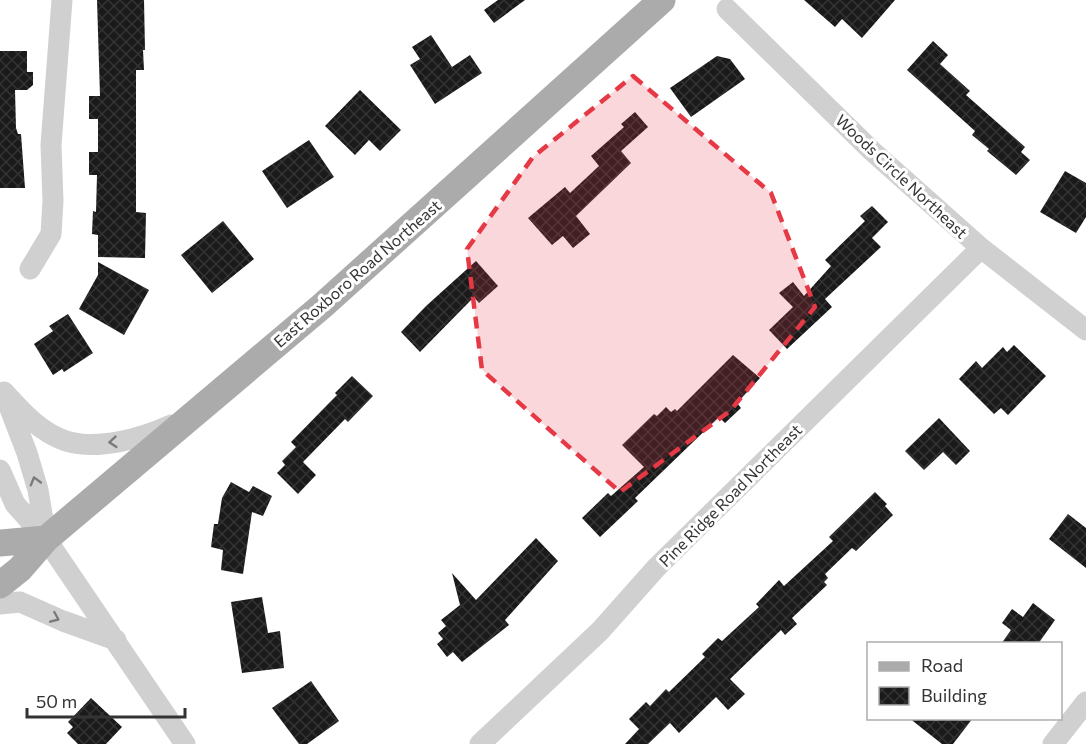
<svg xmlns="http://www.w3.org/2000/svg" width="1086" height="744" font-family="Commissioner,sans-serif">
	<defs>
		<pattern id="building-cross-hatch" width="8" height="8" patternUnits="userSpaceOnUse" patternTransform="scale(1.5)"><rect width="8" height="8" fill="#1a1a1a"/><path d="M0 0l8 8M0 8l8-8" fill="none" stroke="#333"/></pattern>
	</defs>
	<rect width="100%" height="100%" fill="#fff"/>
	<!-- building -->
	<path fill="url(#building-cross-hatch)" d="M97 0H144L145 50H143L144 70H136V212L146 213 145 258 98 257V235L92 234 93 211 96 212 97 175H89V152H98V119H89V96H100Z
		M498 0H525L494 23 484 10Z
		M804 0H895L862 38 842 19 835 27Z
		M431 35 452 67 470 55 482 73 435 104 410 65 420 59 412 47Z
		M933 41 948 55 940 64 970 91 966 95 1025 147 1021 152 1030 160 1016 175 987 151 989 149 972 135 975 131 907 70Z
		M0 51H27V72H33V85L27 90H15L16 128 18 134H21L25 188H0Z
		M717 56 730 59 745 79 691 117 670 88Z
		M360 90 401 130 380 151 369 140 355 155 325 126Z
		M635 112 648 127 621 151 631 163 576 216 590 234 573 248 563 236 552 245 528 218 565 187 570 193 599 166 591 156 624 127 621 124Z
		M309 140 334 177 287 208 262 171Z
		M1065 171 1086 183V217L1076 233 1040 212Z
		M872 206 888 222 872 238 881 247 825 299 832 307 787 349 769 330 793 307 779 293 793 282 804 296 831 266 825 260 865 221 860 216Z
		M223 221 254 259 212 293 181 255Z
		M476 261 498 286 479 303 474 297 420 352 401 332 426 306Z
		M98 262 149 290 124 335 79 309 98 275Z
		M68 314 93 353 64 372 62 369 53 375 34 344 53 331 49 326Z
		M1014 345 1046 376 1008 415 1001 408 994 414 959 379 976 361 982 368 1003 347 1007 352Z
		M733 355 760 378 737 403 741 408 725 423 719 417 635 498 638 501 600 537 582 518 608 493 611 496 644 467 622 445 654 414 657 416 666 407 671 412 675 409 677 411Z
		M352 376 373 396 348 422 345 419 303 462 316 475 298 494 277 473 285 465 282 461 296 447 291 442 329 403 337 395 335 393Z
		M939 418 970 451 956 465 943 452 924 470 905 451Z
		M231 482 249 492 253 486 272 496 263 516 252 512 243 574 221 570 223 550 211 547 214 524H218L222 498Z
		M875 492 887 504 885 506 893 515 856 551 852 548 825 574 828 578 824 582 827 585 792 618 797 624 785 635 781 630 730 679 745 694 728 710 716 697 679 733 670 723 648 744H625L639 729 629 719 646 702 650 706 666 689 669 692 705 657 702 654 718 638 722 641 759 607 756 604 779 580 784 586 833 541 829 537Z
		M1068 514 1086 528V568L1049 539Z
		M536 538 558 561 505 620 509 625 462 662 453 652 447 657 437 644 443 639 438 633 446 626 441 620 460 605 452 573 476 600Z
		M262 597 268 633 280 631 284 668 242 673 231 602Z
		M1033 603 1055 620 1038 644H1001L1011 630 1002 623 1012 609 1023 617Z
		M311 681 339 721 307 744H299L272 708Z
		M91 698 122 727 106 744H78L67 733 73 727 68 722Z
		M909 718H973L953 744H942Z"/>
	<g fill="none" stroke-linecap="round" stroke-linejoin="round">
		<!-- minor -->
		<path stroke="#d0d0d0" stroke-width="21" d="M727 9 872 151 981 248 1086 330
			M30 269 51 234 53 201 51 145 62 0
			M4 392C21 411 41 433 66 441 98 451 142 438 171 425
			M7 401 27 453 38 490 46 538
			M0 470 15 504 46 539 185 744
			M0 604 20 602 63 621 116 640
			M480 744 600 631 656 568 981 248
			M1053 744 1086 702"/>
		<!-- major -->
		<path stroke="#ababab" stroke-width="27" d="M0 543 46 539
			M0 585 20 569 46 539 322 306 662 0"/>
	</g>
	<!-- one-way arrows -->
	<defs><path id="oneway-chevron" d="M-2-3.5L2.5 0L-2 3.5" fill="none" stroke-width="1.6" stroke-linecap="round" stroke-linejoin="round" transform="scale(1.5)"/></defs>
	<g stroke="#7a7a7a">
		<use href="#oneway-chevron" transform="translate(113 442) rotate(175)"/>
		<use href="#oneway-chevron" transform="translate(35 481) rotate(-106)"/>
		<use href="#oneway-chevron" transform="translate(55 618) rotate(23)"/>
	</g>
	<!-- marked area -->
	<path fill="#e63946" fill-opacity="0.2" stroke="#e63946" stroke-width="4.5" stroke-dasharray="12 8" stroke-linejoin="round" d="M633 76 771 193 815 307 730 411 620 492 482 370 467 249 533 157Z"/>
	<g text-anchor="middle" dominant-baseline="central" stroke-width="6" stroke-linejoin="round" paint-order="stroke">
		<!-- street labels -->
		<g font-size="16" fill="#333" stroke="#fff">
			<text transform="translate(902 176) rotate(43)">Woods Circle Northeast</text>
			<text transform="translate(357 273) rotate(-41)">East Roxboro Road Northeast</text>
			<text transform="translate(730 495) rotate(-45)">Pine Ridge Road Northeast</text>
		</g>
	</g>
	<!-- legend -->
	<rect x="867" y="642" width="195" height="78" fill="#ffffff" stroke="#adadad" stroke-width="1.5"/>
	<rect x="879" y="662" width="30" height="9" fill="#ababab" stroke="#adadad" stroke-width="1.5"/>
	<text x="921" y="672" font-size="18" fill="#333333">Road</text>
	<rect x="879" y="687" width="30" height="18" fill="url(#building-cross-hatch)" stroke="#adadad" stroke-width="1.5"/>
	<text x="921" y="702" font-size="18" fill="#333333">Building</text>
	<!-- scale -->
	<path d="M27 708v9h158v-9" fill="none" stroke="#333333" stroke-width="3"/>
	<text x="36" y="708" font-size="18" fill="#333333" stroke="#ffffff" stroke-width="4.5" paint-order="stroke">50 m</text>
</svg>
